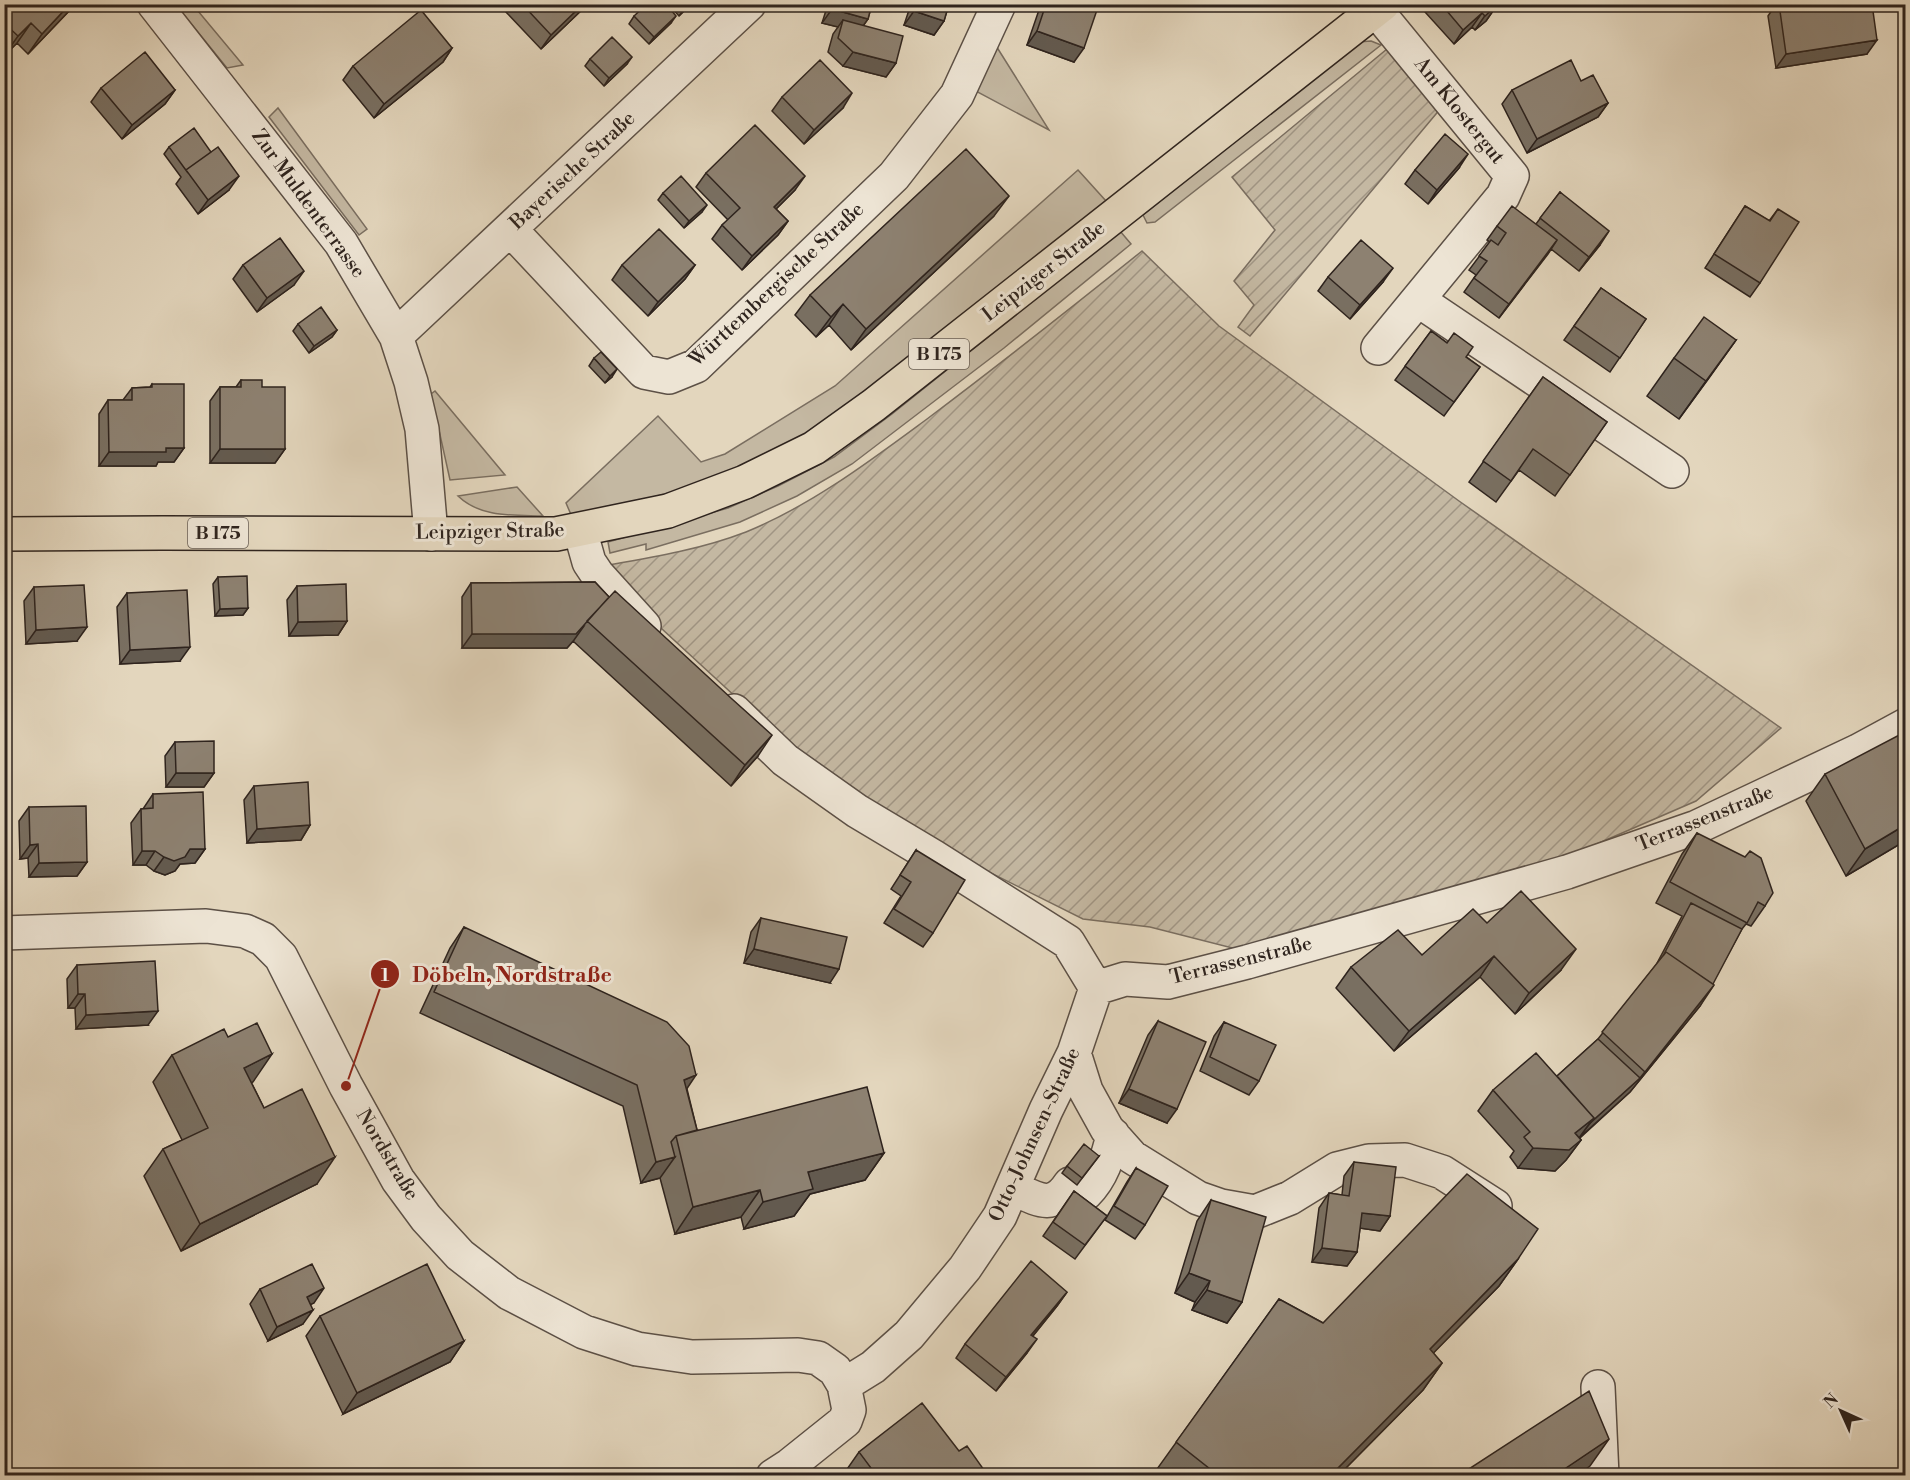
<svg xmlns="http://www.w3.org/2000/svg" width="1910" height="1480" font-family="'Libre Bodoni',serif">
	<defs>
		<pattern id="garden-furrows" width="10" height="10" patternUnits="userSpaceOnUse" patternTransform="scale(1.5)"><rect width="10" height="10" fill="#c4b8a2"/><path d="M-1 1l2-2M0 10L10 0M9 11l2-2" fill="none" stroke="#a09583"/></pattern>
	</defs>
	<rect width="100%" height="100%" fill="#e3d6bd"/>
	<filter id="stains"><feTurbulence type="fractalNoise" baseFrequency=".00333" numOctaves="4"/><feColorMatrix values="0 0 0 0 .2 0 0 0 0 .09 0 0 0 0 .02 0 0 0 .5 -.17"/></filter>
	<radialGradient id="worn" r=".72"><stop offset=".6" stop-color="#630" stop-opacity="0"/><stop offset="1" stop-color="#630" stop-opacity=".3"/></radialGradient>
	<!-- green -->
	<path fill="#c4b8a2" stroke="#7a6e60" stroke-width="1.5" d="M176 5H193L243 65 227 68Z
		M993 41 1049 130 970 88Z
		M1371 41 1381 45 1155 222 1147 223 1143 215 1358 42Z
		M278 108 367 229 359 235 269 117Z
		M1078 170 1106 201C1049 247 992 292 935 338 879 383 824 430 759 460 699 488 636 502 572 517L566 503 658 416 701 462 725 454 835 386Z
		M1120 231 1131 244 1004 348 852 464 797 496 740 522 646 550V544L610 553 608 542 728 508 778 486 834 457 892 414Z
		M435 391 505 475 450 480 431 394Z
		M517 487 543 516C513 515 481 518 458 496Z"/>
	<!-- garden -->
	<path fill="url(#garden-furrows)" stroke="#7a6e60" stroke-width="1.5" d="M1387 49 1441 108 1250 336 1238 327 1254 305 1234 281 1275 230 1232 177Z
		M1142 251 1219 326 1459 501 1781 728 1696 801 1569 856 1470 882 1248 952 1150 927 1083 919 899 827 827 781 649 617 609 565C655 557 702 549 746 532 812 505 870 461 927 419 1000 364 1071 308 1142 251Z"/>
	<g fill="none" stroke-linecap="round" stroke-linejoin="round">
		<defs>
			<path id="minor" d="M154 4 341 243 396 336 411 382 422 429 431 534
				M1376 10 1512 176 1503 196 1378 348
				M511 230 644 372 669 377 696 366 894 176 957 95 999 4
				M1418 300 1672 471
				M396 336 749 4
				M580 530 589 562 597 574 644 626
				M734 711 785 760 857 811 934 857 1068 942 1096 988 1125 979 1168 982 1247 962 1567 872 1697 827 1858 751 1906 725
				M4 933 206 926 245 931 263 939 281 957 346 1086 398 1180 426 1218 460 1255 509 1293 584 1332 637 1349 692 1357 798 1355 818 1358 835 1370 844 1385 849 1410 845 1421 790 1465 773 1476
				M1074 1053 1086 1091 1107 1129 1132 1157 1198 1198 1221 1206 1255 1212 1290 1198 1337 1169 1369 1161 1405 1160 1442 1172 1495 1206
				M1013 1188C1037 1199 1052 1211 1070 1184
				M1086 1193C1102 1177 1108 1157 1113 1135
				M844 1385 873 1367 909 1335 965 1268 1000 1216 1046 1110 1074 1053 1096 988
				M1598 1387 1602 1476"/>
			<path id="major" d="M4 534 162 533 556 534 668 511 745 482 814 448 874 405 1383 4"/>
		</defs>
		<!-- minor casing -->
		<use href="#minor" stroke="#5c5046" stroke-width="36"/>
		<!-- major casing -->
		<use href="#major" stroke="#2f241e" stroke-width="36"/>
		<!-- minor -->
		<use href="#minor" stroke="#ede4d4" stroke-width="33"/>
		<!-- major -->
		<use href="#major" stroke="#e3d6bd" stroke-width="33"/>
	</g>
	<!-- wall -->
	<path fill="#796f61" stroke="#2f241e" stroke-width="1.5" d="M4 4H73L69 11 28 54 17 43 4 56Z
		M510 4H588L541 49 506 12Z
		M668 4H691L679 16Z
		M828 4H872L868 19 863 26 896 63 886 77 843 66 828 52 833 34 838 27 822 23Z
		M911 4H949L944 21 934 35 904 25Z
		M1041 4H1099L1074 62 1027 45Z
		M1431 4H1498L1495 8 1486 21 1475 30 1472 27 1454 44 1425 12Z
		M1776 4H1872L1867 54 1776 68 1768 16Z
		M634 16 671 23 649 44 629 24Z
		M452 48 443 62 374 118 343 80 353 66Z
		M590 59 627 64 604 86 585 66Z
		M101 88 175 90 165 104 122 139 91 102Z
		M1512 90 1608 103 1598 117 1527 153 1502 104Z
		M782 97 843 108 804 144 772 111Z
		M169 147 229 190 198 214 176 184 181 177 164 154Z
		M1459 168 1428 204 1405 184 1415 170Z
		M706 173 795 190 776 209 788 221 778 235 742 270 712 239 722 225 728 220 696 187Z
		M1560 192 1600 245 1579 271 1551 249 1499 318 1464 292 1476 275 1469 270 1490 242 1487 240 1497 226 1536 224Z
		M663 193 702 212 684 228 658 200Z
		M1745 206 1769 221 1778 209 1760 283 1750 297 1705 268Z
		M994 216 851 350 829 325 816 337 795 315 810 295Z
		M243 265 294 285 257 312 233 279Z
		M622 265H695L685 279 648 316 612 280Z
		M1328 277 1383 282 1350 319 1318 291Z
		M1601 288 1646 319 1610 372 1564 340Z
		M298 324 337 330 332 337 309 353 293 331Z
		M1431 331 1480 367 1444 416 1395 380Z
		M1736 340 1679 419 1647 396 1674 358Z
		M594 358 612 377 605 383 589 366Z
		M1543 377 1607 422 1555 496 1519 470 1496 502 1469 482Z
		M241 380 262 387 285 449 275 463H210V401L220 387H236Z
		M152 384 184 448 174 462H158L156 466H99V414L108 400H123L132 388 150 387Z
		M218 577 248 608 243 615 215 616 213 584Z
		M595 582 758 756 731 786 573 641 574 640 567 648H462V597L471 583Z
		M297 586 347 621 338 635 289 636 287 600Z
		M34 587 77 641 26 644 24 601Z
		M127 593 180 661 120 664 117 607Z
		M175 742 214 773 204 787H166L165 756Z
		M1825 774 1905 841 1846 876 1806 801Z
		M254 786 310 825 301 840 247 843 244 800Z
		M153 794 205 849 195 863 180 864 175 871 165 875 154 871 146 865H133L131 823 141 809H143Z
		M29 807 87 862 77 876 29 877 28 858 20 859 19 821Z
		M1697 833 1765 906 1751 926 1746 924 1742 929 1700 1006 1630 1092 1580 1138 1581 1140 1566 1160 1555 1171 1518 1168 1510 1157 1514 1151 1478 1111 1493 1090 1557 1076 1598 1039 1656 965 1682 916 1656 903 1682 854Z
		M916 850 933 933 923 947 884 923 901 896 891 889Z
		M761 918 830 983 744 963 751 932Z
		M1487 923 1561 970 1515 1014 1480 977 1394 1051 1336 988 1351 967 1422 955Z
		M464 927 687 1089 697 1130 884 1153 865 1180 810 1194 794 1216 744 1229 741 1217 675 1234 660 1178 641 1183 623 1106 420 1013 450 948Z
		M77 965 148 1025 76 1029 75 1008H68L67 979Z
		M1158 1021 1167 1123 1119 1103 1148 1035Z
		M1224 1022 1259 1081 1249 1095 1200 1071 1214 1036Z
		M172 1055 253 1082H251L264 1108 317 1184 181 1251 144 1176 163 1149 182 1140 153 1082Z
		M1099 1156 1077 1185 1062 1173 1067 1166Z
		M1354 1162 1390 1216 1380 1231 1360 1228 1357 1252 1347 1266 1312 1262 1319 1208 1329 1193 1342 1195 1344 1176Z
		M1136 1168 1145 1225 1135 1239 1105 1220 1127 1182Z
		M1074 1191 1107 1216 1075 1259 1043 1236Z
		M1211 1200 1242 1302 1227 1323 1192 1310 1195 1302 1175 1293 1197 1221Z
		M1518 1259 1499 1286 1433 1353 1442 1363 1423 1390 1338 1476H1166L1157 1469 1279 1299 1323 1323Z
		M260 1289 314 1303 310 1304 303 1324 268 1341 250 1304Z
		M1067 1292 1057 1306 1033 1336 1027 1353 996 1391 956 1358 965 1344Z
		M320 1316 464 1341 450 1362 343 1414 306 1336Z
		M959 1451 984 1470 980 1476H847L845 1472 859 1452Z"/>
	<!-- shaded-wall -->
	<path fill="#635a4f" stroke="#2f241e" stroke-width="1.5" d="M70 4H73L69 11 28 54 42 34Z
		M583 4H588L541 49 551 35Z
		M688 4H691L679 16 684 9Z
		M1493 4H1498L1495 8 1486 21 1475 30Z
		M832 9 868 19 858 33 843 20 838 27 822 23Z
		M914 11 944 21 934 35 904 25Z
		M1482 13 1472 27 1454 44 1463 30Z
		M676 16 671 23 649 44 654 37Z
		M31 23 17 43 4 56 18 36Z
		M1037 31 1084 48 1074 62 1027 45Z
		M1877 40 1867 54 1776 68 1786 54Z
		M452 48 443 62 374 118 384 104Z
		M853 52 896 63 886 77 843 66Z
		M632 57 627 64 604 86 609 78Z
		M175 90 165 104 122 139 132 125Z
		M852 93 843 108 804 144 814 130Z
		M1608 103 1598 117 1527 153 1537 139Z
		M1468 154 1459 168 1428 204 1437 190Z
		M239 176 229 190 198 214 208 200Z
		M805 176 795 190 764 221 774 207Z
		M1009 196 994 216 851 350 866 329Z
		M707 205 702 212 684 228 689 221Z
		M788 221 778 235 742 270 752 256Z
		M1609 231 1600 245 1579 271 1589 257Z
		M1557 240 1548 254 1499 318 1509 304Z
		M695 265 685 279 648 316 658 302Z
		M1393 268 1383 282 1350 319 1360 305Z
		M304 271 294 285 257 312 267 298Z
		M843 304 829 325 816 337 831 317Z
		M337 330 332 337 309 353 314 346Z
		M1736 340 1709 378 1679 419 1706 381Z
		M617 369 612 377 605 383 610 376Z
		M166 448H184L174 462H158L156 466H99L109 452Z
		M220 449H285L275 463H210Z
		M248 608 243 615 215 616 220 609Z
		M347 621 338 635 289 636 298 622Z
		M584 626 574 640 567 648H462L472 634Z
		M87 627 77 641 26 644 36 630Z
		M190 647 180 661 120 664 130 650Z
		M772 735 758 756 731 786 745 765Z
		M176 773H214L204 787H166Z
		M310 825 301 840 247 843 257 829Z
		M1905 825V841L1846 876 1865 849Z
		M38 844 28 858 20 859 30 845Z
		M190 849H205L195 863 180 864 175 871 165 875 154 871 164 857Z
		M142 851H155L146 865H133Z
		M87 862 77 876 29 877 39 863Z
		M754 949 839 969 830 983 744 963Z
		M1576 949 1561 970 1515 1014 1529 993Z
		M1494 956 1480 977 1394 1051 1409 1031Z
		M1714 985 1700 1006 1630 1092 1579 1138 1589 1124 1640 1078Z
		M78 994H85L75 1008H68Z
		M158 1011 148 1025 76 1029 86 1015Z
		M272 1054 253 1082 226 1095 244 1068Z
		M696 1075 682 1096 684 1080Z
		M1129 1089 1177 1109 1167 1123 1119 1103Z
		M1594 1118 1579 1138 1581 1140 1566 1160 1555 1171 1518 1168 1533 1148 1575 1133Z
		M884 1153 865 1180 810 1194 794 1216 744 1229 763 1202 808 1172Z
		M335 1157 317 1184 181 1251 200 1224Z
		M675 1157 660 1178 641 1183 656 1162Z
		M760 1190 741 1217 675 1234 693 1207Z
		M1362 1213 1390 1216 1380 1231 1352 1227Z
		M1322 1248 1357 1252 1347 1266 1312 1262Z
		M1518 1259 1499 1286 1411 1376 1430 1349Z
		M1189 1273 1210 1281 1195 1302 1175 1293Z
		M324 1288 314 1303 297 1311 307 1297Z
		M1207 1290 1242 1302 1227 1323 1192 1310Z
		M1067 1292 1057 1306 1022 1349 1031 1335Z
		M313 1310 303 1324 268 1341 277 1327Z
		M1037 1339 1027 1353 996 1391 1006 1377Z
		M464 1341 450 1362 343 1414 357 1393Z
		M1442 1363 1423 1390 1338 1476H1330Z
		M1609 1439 1590 1466 1576 1476H1554Z"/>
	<!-- building -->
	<path fill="#8d8171" stroke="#2f241e" stroke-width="1.5" d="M4 4H70L42 34 31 23 18 36 4 23Z
		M522 4H583L551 35Z
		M647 4H666L676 16 654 37 634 16Z
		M680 4H688L684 9Z
		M833 4H872L868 19 832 9Z
		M916 4H949L944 21 914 11Z
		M1046 4H1099L1084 48 1037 31Z
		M1441 4H1493L1495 7 1485 16 1482 13 1463 30Z
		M1779 4H1872L1877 40 1786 54Z
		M421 10 452 48 384 104 353 66Z
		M843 20 903 36 896 63 853 52 838 38Z
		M612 37 632 57 609 78 590 59Z
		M145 52 175 90 132 125 101 88Z
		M820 60 852 93 814 130 782 97Z
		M1571 60 1581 81 1593 75 1608 103 1537 139 1512 90Z
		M755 125 805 176 774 207 788 221 752 256 722 225 740 208 706 173Z
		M194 128 211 152 186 170 188 173 169 147Z
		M1445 134 1468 154 1437 190 1415 170Z
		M218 147 239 176 208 200 186 170Z
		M966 149 1009 196 866 329 843 304 831 317 810 295Z
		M681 176 707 205 689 221 663 193Z
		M1560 192 1609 231 1589 257 1540 218Z
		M1512 206 1557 240 1509 304 1474 278 1487 261 1479 256 1491 240 1498 245 1506 233 1497 226Z
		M1745 206 1770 221 1778 209 1799 222 1760 283 1714 254Z
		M659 229 695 265 658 302 622 265Z
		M280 238 304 271 267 298 243 265Z
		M1361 240 1393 268 1360 305 1328 277Z
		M1601 288 1646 319 1620 358 1574 326Z
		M321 307 337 330 314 346 298 324Z
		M1704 317 1736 340 1706 381 1674 358Z
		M1431 331 1447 343 1454 333 1473 347 1466 357 1480 367 1454 402 1405 366Z
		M601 352 617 369 610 376 594 358Z
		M1543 377 1607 422 1570 475 1533 449 1511 481 1483 461Z
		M241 380H262V387H285V449H220V387H241Z
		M152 384H184V448H166V452H109L108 400H132V388L152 387Z
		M247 576 248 608 220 609 218 577Z
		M595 582 609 597 576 634H472L471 583Z
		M346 584 347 621 298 622 297 586Z
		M84 585 87 627 36 630 34 587Z
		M187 590 190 647 130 650 127 593Z
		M615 591 732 699 772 735 745 765 587 621Z
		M1905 732V825L1865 849 1825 774Z
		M214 741V773H176L175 742Z
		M308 782 310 825 257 829 254 786Z
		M203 792 205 849H190L185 857 174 861 164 857 155 851H142L141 809 153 808V794Z
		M86 806 87 862 39 863 38 844 30 845 29 807Z
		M1697 833 1745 857 1750 851 1761 858 1773 893 1765 906 1758 902 1747 923 1670 882Z
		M916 850 965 880 933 933 894 909 911 882 900 875Z
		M1521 891 1576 949 1529 993 1494 956 1409 1031 1351 967 1398 930 1422 955 1473 909 1487 923Z
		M1691 903 1742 929 1713 984 1666 952 1663 956Z
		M761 918 847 937 839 969 754 949Z
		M464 927 667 1022 689 1046 696 1075 684 1080 697 1130 676 1136 671 1142 675 1157 656 1162 637 1085 434 992Z
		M1666 952 1714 985 1645 1072 1602 1032Z
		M155 961 158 1011 86 1015 85 994H78L77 965Z
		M1158 1021 1206 1042 1177 1109 1129 1089Z
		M1224 1022 1276 1045 1259 1081 1210 1057Z
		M257 1023 272 1054 244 1068 264 1108 302 1089 335 1157 200 1224 163 1149 208 1128 172 1055 224 1029 228 1037Z
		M1598 1039 1640 1078 1589 1124 1594 1118 1557 1076Z
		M1536 1053 1594 1118 1575 1133 1581 1140 1569 1150 1533 1148 1524 1137 1530 1132 1493 1090Z
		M867 1087 884 1153 808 1172 813 1189 763 1202 760 1190 693 1207 676 1136Z
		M1084 1144 1099 1156 1082 1178 1067 1166Z
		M1354 1162 1396 1167 1390 1216 1362 1213 1357 1252 1322 1248 1329 1193 1349 1196Z
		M1136 1168 1168 1186 1145 1225 1114 1206Z
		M1467 1174 1538 1229 1518 1259 1430 1349 1442 1363 1330 1476H1219L1176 1442 1279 1299 1323 1323Z
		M1074 1191 1107 1216 1085 1245 1053 1222Z
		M1211 1200 1266 1217 1242 1302 1207 1290 1210 1281 1189 1273Z
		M1031 1261 1067 1292 1031 1335 1037 1339 1006 1377 965 1344Z
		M312 1264 324 1288 307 1297 313 1310 277 1327 260 1289Z
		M427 1264 464 1341 357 1393 320 1316Z
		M4 1311 8 1320 4 1322Z
		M1589 1391 1609 1439 1554 1476H1458Z
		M922 1403 959 1451 967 1446 984 1470 976 1476H868L874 1472 859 1452Z"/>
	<g text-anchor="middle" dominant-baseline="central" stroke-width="6" stroke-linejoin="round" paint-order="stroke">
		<!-- shield labels -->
		<g fill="#ede4d4" stroke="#685e55" stroke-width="1.5">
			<rect x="909" y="339" width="60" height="30" rx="4.5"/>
			<rect x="188" y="518" width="60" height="30" rx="4.5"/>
		</g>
		<g font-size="18" font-weight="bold" fill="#2f241e">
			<text x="939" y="354">B 175</text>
			<text x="218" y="533">B 175</text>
		</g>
		<!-- street labels -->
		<g font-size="20" fill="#2f241e" stroke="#ede4d4">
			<text transform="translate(1459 111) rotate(51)">Am Klostergut</text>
			<text transform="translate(573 171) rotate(-43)">Bayerische Straße</text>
			<text transform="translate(308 204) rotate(54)">Zur Muldenterrasse</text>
			<text transform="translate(1044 272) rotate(-38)">Leipziger Straße</text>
			<text transform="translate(777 285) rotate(-43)">Württembergische Straße</text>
			<text transform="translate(490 532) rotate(-1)">Leipziger Straße</text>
			<text transform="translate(1705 819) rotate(-22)">Terrassenstraße</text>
			<text transform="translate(1241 961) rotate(-14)">Terrassenstraße</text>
			<text transform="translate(1035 1135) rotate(-65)">Otto-Johnsen-Straße</text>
			<text transform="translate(387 1155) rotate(59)">Nordstraße</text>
		</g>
	</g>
	<!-- callouts -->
	<path fill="none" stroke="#8f2418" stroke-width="2" d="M346 1086L385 974"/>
	<g fill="#8f2418" stroke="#ede4d4" stroke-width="2">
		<circle cx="346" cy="1086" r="6"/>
		<circle cx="385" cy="974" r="15"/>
	</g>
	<g font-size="18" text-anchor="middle" font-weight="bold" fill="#fff">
		<text x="385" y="981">1</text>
	</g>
	<g font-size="21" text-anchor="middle" font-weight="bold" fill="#8f2418" stroke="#ede4d4" stroke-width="6" stroke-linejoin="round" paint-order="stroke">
		<text x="512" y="982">Döbeln, Nordstraße</text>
	</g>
	<!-- margin -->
	<rect width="1910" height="1480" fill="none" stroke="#e3d6bd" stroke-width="24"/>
	<rect x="6" y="6" width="1898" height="1468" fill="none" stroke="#2f241e" stroke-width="3"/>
	<rect x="12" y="12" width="1886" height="1456" fill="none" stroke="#2f241e" stroke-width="1.5"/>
	<!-- north arrow -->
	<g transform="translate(1841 1411) rotate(315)" stroke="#ede4d4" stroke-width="4.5" paint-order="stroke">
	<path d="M0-4.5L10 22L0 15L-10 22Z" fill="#2f241e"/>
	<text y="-9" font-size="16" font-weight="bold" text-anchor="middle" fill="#2f241e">N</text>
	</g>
	<rect width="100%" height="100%" filter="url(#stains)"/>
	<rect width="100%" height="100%" fill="url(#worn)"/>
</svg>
